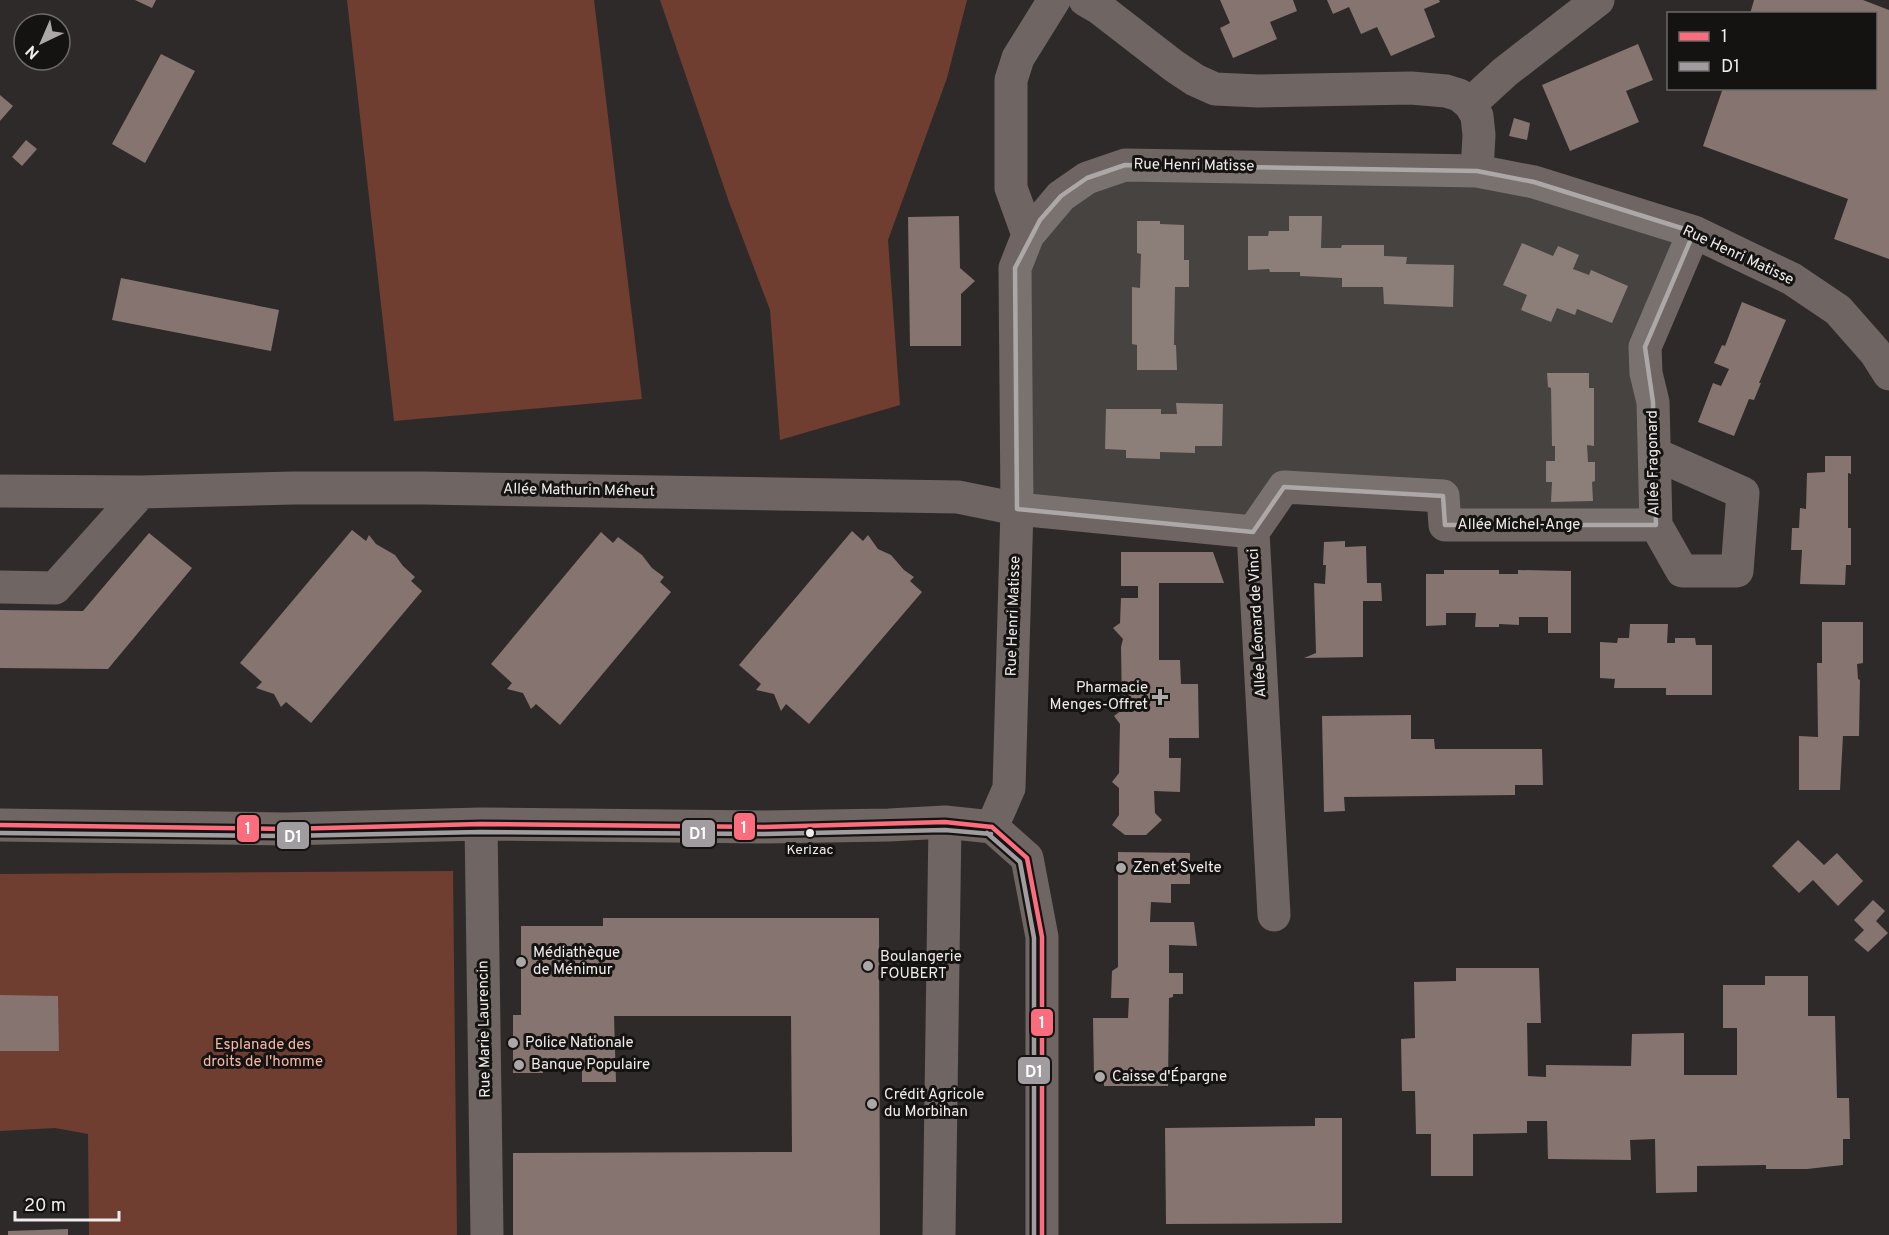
<svg xmlns="http://www.w3.org/2000/svg" width="1889" height="1235" font-family="Overpass,sans-serif">
	<rect width="100%" height="100%" fill="#2e2a29"/>
	<!-- green -->
	<path fill="#6f3e30" d="M347 0H594L642 399 394 421Z
		M660 0H967L947 78 888 240 900 405 780 440 770 310 729 202Z
		M453 871 457 1235H89L88 1134 55 1128 0 1131V874Z"/>
	<!-- building -->
	<path fill="#85746f" d="M135 0H156L152 8Z
		M1220 0H1293L1297 11 1270 22 1277 39 1233 58 1220 28 1230 23Z
		M1327 0H1439L1440 2 1424 9 1435 37 1391 56 1377 27 1361 34 1349 7 1333 14Z
		M1754 0H1863L1889 10V259L1834 239 1848 199 1703 146 1723 88H1876V14H1750Z
		M1638 44 1653 80 1626 91 1639 122 1570 151 1542 85Z
		M161 54 195 71 145 163 112 144Z
		M0 95 13 106 0 121Z
		M1514 118 1530 123 1527 140 1509 136Z
		M26 140 37 149 22 166 12 157Z
		M959 216 960 268 975 281 961 294V346H910L908 217Z
		M1289 216H1322L1321 248H1341L1342 245H1384V256L1407 257 1406 264 1454 265 1453 307 1384 304 1383 287H1342V278L1300 276V272H1270L1269 269 1248 270V236H1268L1269 231H1289Z
		M1137 221H1160V224L1184 225V260H1189V287H1175L1174 345H1176L1177 370H1137V345L1132 344V287L1140 288 1141 254 1137 253Z
		M1522 243 1553 256 1558 246 1579 255 1573 269 1589 275 1591 270 1628 286 1612 323 1577 309 1575 315 1557 308 1551 322 1521 310 1527 295 1503 285Z
		M121 278 279 310 271 351 112 320Z
		M1742 302 1786 320 1759 383H1761L1754 400 1749 399 1734 436 1698 422 1713 383 1721 386 1729 369 1714 363 1722 345 1725 346Z
		M1547 373H1589V388H1594V446L1587 445 1588 462H1595V481L1592 482 1593 501 1551 502 1552 482H1546V461H1555V446H1552L1551 388 1548 387Z
		M1176 403 1223 404 1222 446H1195V453L1160 452V459L1126 458V450L1105 449 1106 409H1161V414H1177Z
		M1825 456H1851V474L1848 473V528H1851V565H1846L1845 585 1800 584 1802 550H1791L1792 528H1799L1800 508 1806 509 1807 473 1825 472Z
		M352 530 366 541 369 535 376 544 395 555 403 566 415 577 411 581 422 591 311 723 286 702 281 707 274 694 256 688 262 682 240 663Z
		M852 531 863 541 868 535 878 549 891 555 904 570 914 577 910 581 922 592 809 724 786 704 781 711 774 694 756 690 761 684 739 665Z
		M601 532 613 543 618 537 642 555 652 568 664 577 660 582 671 592 560 725 536 704 531 709 523 693 507 689 512 683 491 664Z
		M149 533 192 568 108 669 0 668V610L83 611Z
		M1345 541V547L1366 546 1367 583H1381L1382 601H1363V657L1304 658 1316 653 1314 583 1325 584 1326 565H1323L1324 542Z
		M1121 552H1213L1224 583H1159V660H1180L1181 684H1198L1199 738H1169V758H1181L1180 792 1154 791 1155 813 1162 820 1146 835H1125L1112 825 1119 815V788L1112 782 1119 773 1120 724 1114 716 1122 710 1121 647 1123 639 1113 628 1120 623 1121 598H1138V586H1121Z
		M1444 570H1499V574H1518V570L1571 571V633H1548V617H1519V625L1499 624V627H1475L1476 613H1446V625L1426 626V574H1444Z
		M1822 622H1863V663L1857 664 1858 679 1860 680 1859 736H1843L1840 790H1799V736L1818 737 1817 663H1822Z
		M1630 624H1668L1667 643H1675V638H1695L1696 645H1712V695H1666V688H1614L1615 679 1600 678V642L1617 643 1618 638H1629Z
		M1411 715V739H1434L1435 749H1542L1543 785H1515V795L1344 797 1345 811 1324 812 1322 716Z
		M1798 840 1824 865 1837 853 1863 881 1838 906 1813 880 1799 893 1772 866Z
		M1118 852 1190 853V884H1171V903L1151 902 1150 922H1194L1197 946 1169 945V973H1183V994H1173V997L1169 998 1168 1086H1104V1076H1094L1093 1018H1128L1129 998H1111L1112 971 1118 967Z
		M1873 900 1885 911 1876 921 1888 933 1868 952 1854 940 1864 930 1854 920Z
		M603 918H879L880 1235H513V1153L792 1152 791 1016H614L616 1082H582V1070L557 1071V1064L543 1065V1073H513V1015H521V926H603Z
		M1456 968H1539L1541 1023H1527L1528 1076 1546 1077V1065L1631 1066 1632 1034 1684 1033V1075H1737V1028H1723V985H1765V976H1808V1016H1835L1837 1098H1849L1850 1139H1843V1165L1807 1169H1766V1165L1697 1166V1192L1656 1193 1655 1139 1630 1140 1631 1160 1548 1159 1547 1121H1527V1133L1473 1134V1176H1431V1134H1416L1415 1091H1402L1401 1039 1415 1038 1414 982 1456 981Z
		M0 995 58 996 59 1051H0Z
		M1315 1118H1342V1223L1166 1224 1165 1128 1315 1126Z
		M68 1229V1235H8V1231Z"/>
	<g fill="none" stroke-linecap="round" stroke-linejoin="round">
		<!-- minor -->
		<path stroke="#6f6562" stroke-width="33" d="M1085 0 1099 8 1174 66 1195 80 1215 89 1258 91 1411 88 1446 91 1459 95 1470 104 1477 116 1479 135 1477 171
			M1470 104 1505 72 1598 0
			M1028 235 1011 188V80L1018 58 1054 0
			M1655 454 1743 493 1737 571H1682L1656 525 1653 402 1646 373 1645 347 1694 232
			M0 491 141 492 293 488H424L958 497 1017 509 1253 532
			M1253 532 1284 487 1443 496 1445 525H1656
			M1253 532 1274 915
			M0 587 55 588 141 492
			M481 824 487 1235
			M0 825 286 829 481 824 764 827 889 825 945 822 992 827
			M992 827 1009 788 1017 509 1015 268 1028 235 1061 196 1087 178 1125 165 1477 171 1534 182 1694 232 1792 279 1838 310 1875 352 1889 374
			M992 827 1027 858 1042 937V1235
			M939 1235 945 822"/>
		<defs>
			<path id="bus-1" d="M0 825 286 829 481 824 764 827 945 822 992 827
				M992 827 1027 858 1042 937V1235"/>
			<path id="bus-2" d="M0 833 286 836 481 832 764 834 945 830 991 834
				M987 833 1020 862 1034 938V1235"/>
		</defs>
		<!-- bus-1 casing -->
		<use href="#bus-1" stroke="#151312" stroke-width="9"/>
		<!-- bus-2 casing -->
		<use href="#bus-2" stroke="#151312" stroke-width="9"/>
		<!-- bus-1 -->
		<use href="#bus-1" stroke="#fb6d7d" stroke-width="4.5"/>
		<!-- bus-2 -->
		<use href="#bus-2" stroke="#a19ca0" stroke-width="4.5"/>
	</g>
	<!-- marked area -->
	<path fill="#aca8a7" fill-opacity="0.2" stroke="#aca8a7" stroke-width="4.5" stroke-linejoin="round" d="M1125 165 1477 171 1534 182 1694 232 1645 347 1653 402 1656 525H1445L1443 496 1284 487 1253 532 1017 509 1015 268 1040 220 1061 196 1087 178Z"/>
	<!-- markers -->
	<g fill="#aca8a7" stroke="#151312" stroke-width="2">
		<path d="M1157 688h6v6h6v6h-6v6h-6v-6h-6v-6h6z"/>
		<circle cx="1121" cy="868" r="6"/>
		<circle cx="521" cy="962" r="6"/>
		<circle cx="868" cy="966" r="6"/>
		<circle cx="513" cy="1043" r="6"/>
		<circle cx="519" cy="1065" r="6"/>
		<circle cx="1100" cy="1077" r="6"/>
		<circle cx="872" cy="1104" r="6"/>
	</g>
	<circle fill="#f0eceb" stroke="#151312" stroke-width="2" cx="810" cy="833" r="5"/>
	<g text-anchor="middle" dominant-baseline="central" stroke-width="6" stroke-linejoin="round" paint-order="stroke">
		<!-- bus labels -->
		<g font-size="14" fill="#f0eceb" stroke="#151312">
			<text x="810" y="850">Kerizac</text>
		</g>
		<!-- street labels -->
		<g font-size="15" fill="#f0eceb" stroke="#151312">
			<text transform="translate(1194 166) rotate(1)">Rue Henri Matisse</text>
			<text transform="translate(1738 256) rotate(25)">Rue Henri Matisse</text>
			<text transform="translate(1654 463) rotate(-91)">Allée Fragonard</text>
			<text transform="translate(579 491) rotate(1)">Allée Mathurin Méheut</text>
			<text x="1519" y="525">Allée Michel-Ange</text>
			<text transform="translate(1014 616) rotate(-88)">Rue Henri Matisse</text>
			<text transform="translate(1258 623) rotate(-93)">Allée Léonard de Vinci</text>
			<text transform="translate(485 1029) rotate(-91)">Rue Marie Laurencin</text>
		</g>
		<!-- poi labels -->
		<g font-size="15" fill="#f0eceb" stroke="#151312" text-anchor="start">
			<text x="1148" y="688" text-anchor="end">Pharmacie<tspan x="1148" dy="17">Menges-Offret</tspan></text>
			<text x="1133" y="868">Zen et Svelte</text>
			<text x="533" y="953">Médiathèque<tspan x="533" dy="17">de Ménimur</tspan></text>
			<text x="880" y="957">Boulangerie<tspan x="880" dy="17">FOUBERT</tspan></text>
			<text x="525" y="1043">Police Nationale</text>
			<text x="531" y="1065">Banque Populaire</text>
			<text x="1112" y="1077">Caisse d'Épargne</text>
			<text x="884" y="1095">Crédit Agricole<tspan x="884" dy="17">du Morbihan</tspan></text>
		</g>
		<!-- park labels -->
		<g font-size="15" fill="#f7b8a5" stroke="#151312">
			<text x="263" y="1045">Esplanade des<tspan x="263" dy="17">droits de l'homme</tspan></text>
		</g>
	</g>
	<g stroke="#151312" stroke-width="2">
		<rect x="733" y="812" width="23" height="29" rx="6" fill="#fb6d7d"/>
		<rect x="236" y="814" width="24" height="29" rx="6" fill="#fb6d7d"/>
		<rect x="681" y="819" width="35" height="29" rx="6" fill="#a19ca0"/>
		<rect x="276" y="821" width="34" height="29" rx="6" fill="#a19ca0"/>
		<rect x="1030" y="1008" width="24" height="29" rx="6" fill="#fb6d7d"/>
		<rect x="1017" y="1056" width="34" height="29" rx="6" fill="#a19ca0"/>
	</g>
	<g font-size="16" text-anchor="middle" font-weight="bold" fill="#fff">
		<text x="744" y="833">1</text>
		<text x="248" y="834">1</text>
		<text x="698" y="839">D1</text>
		<text x="293" y="842">D1</text>
		<text x="1042" y="1028">1</text>
		<text x="1034" y="1077">D1</text>
	</g>
	<!-- legend -->
	<rect x="1667" y="12" width="210" height="78" fill="#151312" stroke="#6d6a69" stroke-width="1.5"/>
	<rect x="1679" y="32" width="30" height="9" fill="#fb6d7d" stroke="#6d6a69" stroke-width="1.5"/>
	<text x="1721" y="42" font-size="18" fill="#f0eceb">1</text>
	<rect x="1679" y="62" width="30" height="9" fill="#a19ca0" stroke="#6d6a69" stroke-width="1.5"/>
	<text x="1721" y="72" font-size="18" fill="#f0eceb">D1</text>
	<!-- north arrow -->
	<g transform="translate(42 42) rotate(224)"><circle r="28" fill="#151312" stroke="#6d6a69" stroke-width="1.5"/>
	<path d="M0-4.5L10 22L0 15L-10 22Z" fill="#aca8a7"/>
	<text y="-9" font-size="16" font-weight="bold" text-anchor="middle" fill="#f0eceb">N</text>
	</g>
	<!-- scale -->
	<path d="M15 1211v9h104v-9" fill="none" stroke="#f0eceb" stroke-width="3"/>
	<text x="24" y="1211" font-size="18" fill="#f0eceb" stroke="#151312" stroke-width="4.5" paint-order="stroke">20 m</text>
</svg>
